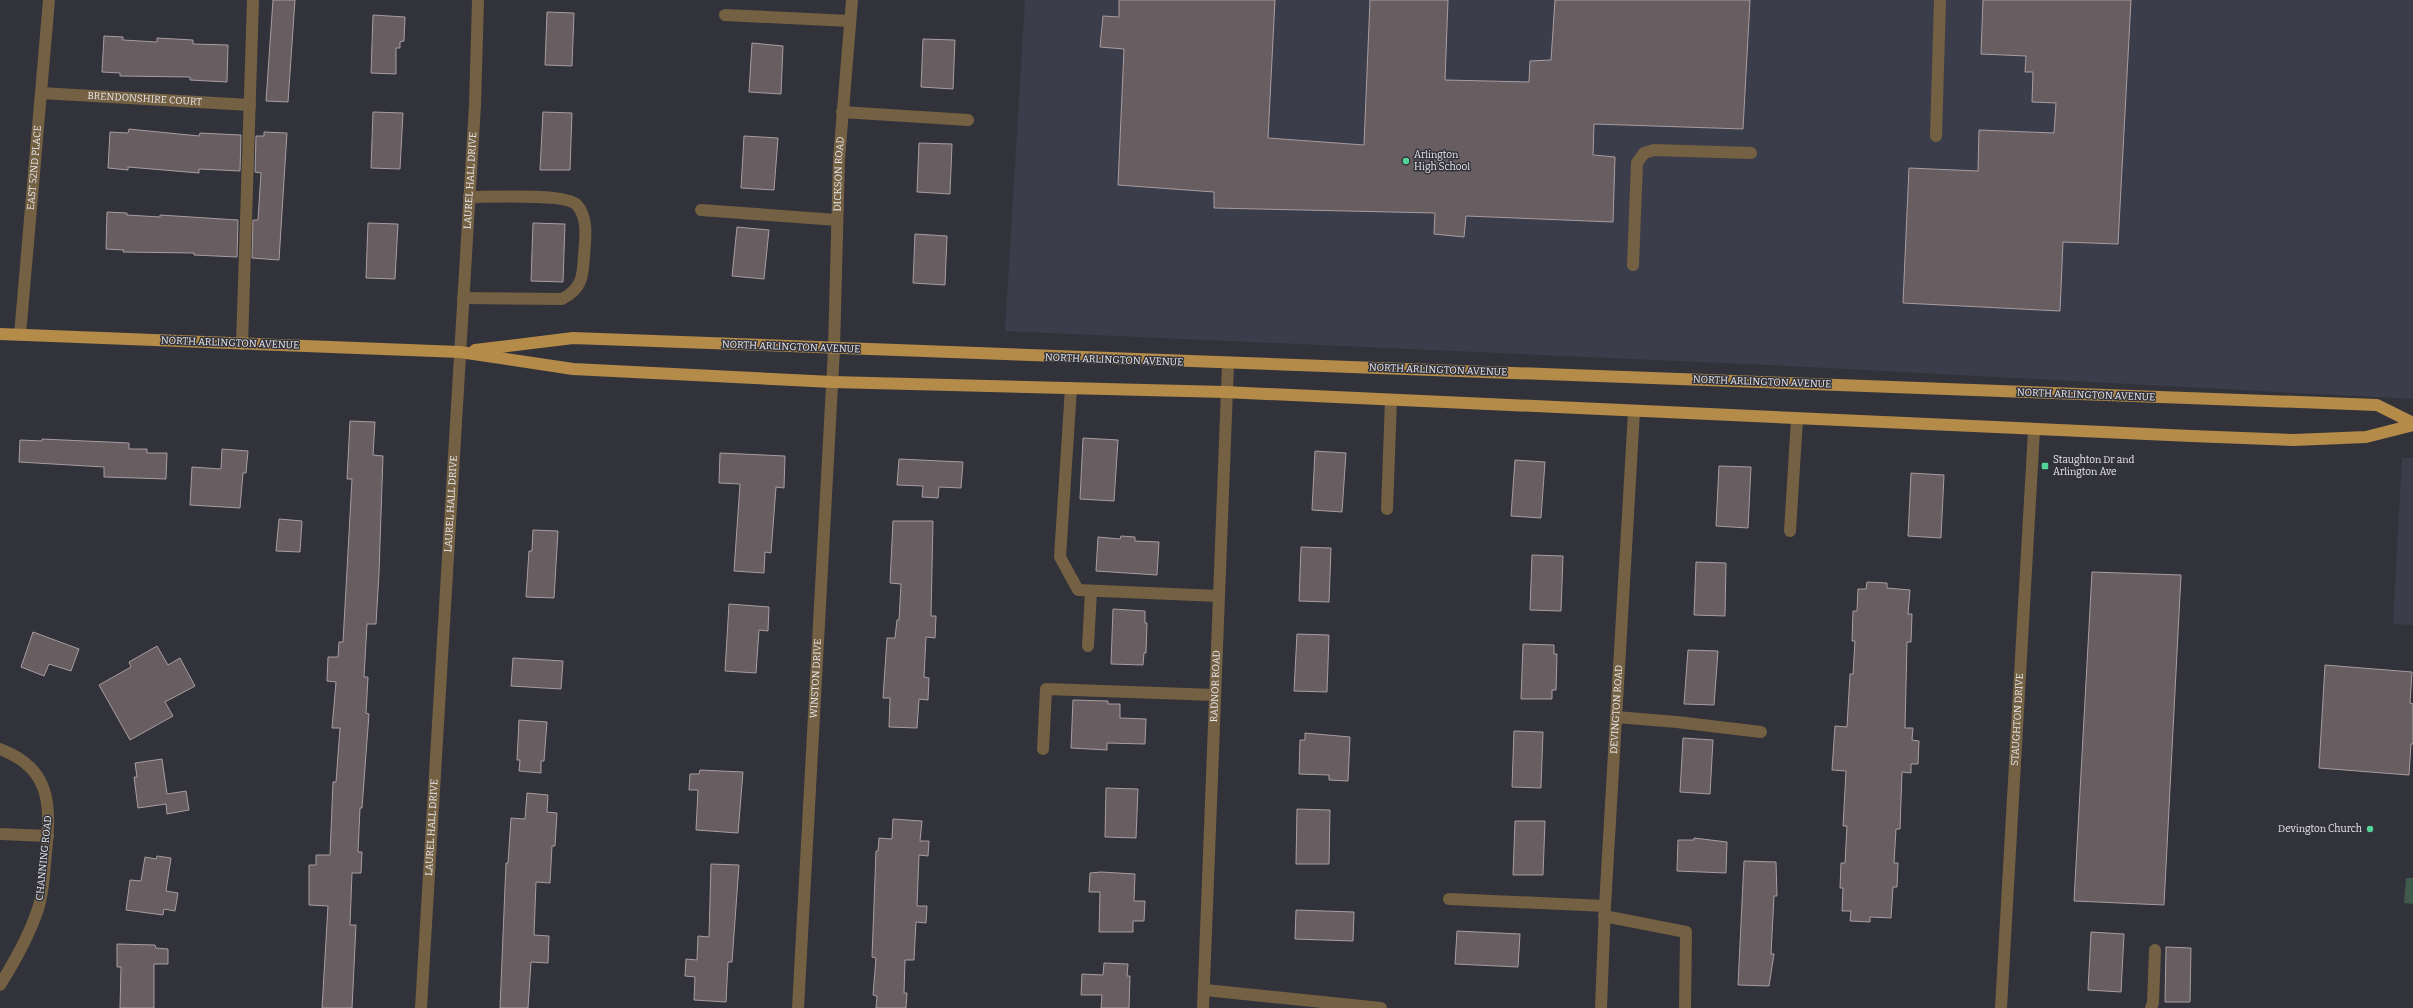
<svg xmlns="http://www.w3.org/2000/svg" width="2413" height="1008" font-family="Bitter,serif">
	<rect width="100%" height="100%" fill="#32323a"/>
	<!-- built -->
	<path fill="#3c3d4a" d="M1025 0H2413V399L1789 366 1005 331Z
		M2402 458H2413V625L2393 624Z"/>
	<!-- green -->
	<path fill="#3f5a4b" d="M2406 878H2413V904L2404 903Z"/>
	<!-- building -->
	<path fill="#685e61" stroke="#a89da1" d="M273 0H295L288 102 266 101Z
		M1119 0H1275L1268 138 1364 145 1370 0H1448L1445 80 1529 82 1530 61 1551 60 1555 0H1750L1743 129 1594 124 1593 155 1615 157 1613 222 1466 216 1464 237 1434 234 1435 213 1214 208V192L1118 185 1124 49 1100 47 1103 16 1119 17Z
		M1983 0H2131L2118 244 2063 242 2060 311 1903 303 1909 168 1978 171 1979 130 2054 133 2056 103 2032 102 2033 72H2025L2026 56 1981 54Z
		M547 12 574 13 572 66 545 65Z
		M373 15 405 17 404 41 400 42V48H396V74L371 73Z
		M104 36 123 37V40L157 42V38L193 40V44L228 45 227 82 190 80V77L120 76V73L102 72Z
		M923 39 955 40 953 89 921 87Z
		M752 43 783 46 781 94 749 92Z
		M373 112 403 113 400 169 371 168Z
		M543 112 572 113 570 170H540Z
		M129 129 199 136 200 133 241 135 240 171 199 169V173L128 167V170L108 168 110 132 128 133Z
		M264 132 287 133 279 260 252 258 253 220H258L261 173 255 172 256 136H264Z
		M744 136 778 138 774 190 741 188Z
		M919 143 952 144 950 194 917 192Z
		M107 212 127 213V215L160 217V215L238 220 237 257 194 255V253L123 252 124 250 106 249Z
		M368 223 398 224 395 279 366 278Z
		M533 223 565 224 563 282 531 281Z
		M737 227 769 230 764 279 732 276Z
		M915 234 947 236 945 285 913 283Z
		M350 421 375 422 373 455 383 456 379 573 376 624H367L364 677H368L366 713 369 714 362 808H360L358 852H362L361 873H352L350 925H356L352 1008H322L328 906 309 905V865H316V855H330L333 782H336L340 728H332L336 682 327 681 328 657H338L339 642H343L352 479H347Z
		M1083 438 1118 440 1114 501 1080 499Z
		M42 439 129 443V449H147V453H167L166 479 104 477V467L19 462 20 440 42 441Z
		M222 449 248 451 246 473H243L240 508 190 505 192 467 221 469Z
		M1315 451 1346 453 1342 512 1312 510Z
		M720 453 785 456 784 488 776 487 771 553 765 552 764 573 734 571 740 484 719 483Z
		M899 459 963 462 961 488 939 487 938 498 922 497 923 486 897 485Z
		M1515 460 1545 462 1541 518 1511 516Z
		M1719 466 1751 467 1748 528 1716 526Z
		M1911 473 1944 475 1941 538 1908 536Z
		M279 519 302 521 300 552 276 551Z
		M893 521H933L931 616H936L935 638 926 637 924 677 929 678 928 700 919 699 917 728 889 727 890 698H883L887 638H895L897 620H899L901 584 890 583Z
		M533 530 558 531 554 598 526 597 529 551H532Z
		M1121 536 1135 537V541L1159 542 1157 575 1096 571 1098 537 1120 539Z
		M1301 547 1331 548 1329 602 1299 601Z
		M1532 555 1563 556 1561 611 1530 610Z
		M1696 562 1726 563 1725 616 1694 615Z
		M2092 572 2181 575 2164 905 2074 901Z
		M1867 582 1887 583V588L1910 590 1908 614H1912L1911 642H1907L1905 728H1913L1912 740 1919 741 1918 764H1911V773L1902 772 1900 829H1896L1894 863H1898L1897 887H1893L1891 918 1870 917V922L1850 921 1851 911H1842L1843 888H1840L1841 863H1845L1847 826H1843L1846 771 1832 770 1835 726 1847 727 1850 674H1853L1855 641H1852L1853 611H1857L1858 589H1866Z
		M729 604 769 607 768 631 759 630 756 673 725 671Z
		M1113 609 1145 611V623H1147L1146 653H1144L1143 665 1111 664Z
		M33 632 79 649 71 671 49 664 44 676 21 667Z
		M1297 634 1329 635 1327 692 1294 691Z
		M1523 644 1554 645V654H1557L1556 690H1552V699H1521Z
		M157 646 168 665 180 658 195 686 165 702 173 716 130 740 99 685 131 667 129 662Z
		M1688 650 1718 651 1714 705 1684 704Z
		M513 658 563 661 561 689 511 686Z
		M2325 665 2412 672 2410 703 2413 704V744H2411L2409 775 2319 768Z
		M1073 700 1108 701V704H1120V718L1146 719 1145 744 1107 743V750L1071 748Z
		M519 720 547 722 544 761H541V773L519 771 520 760H517Z
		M1514 731 1543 732 1541 788 1512 787Z
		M1305 733 1350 737 1348 781 1329 780V775L1299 774 1300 740H1305Z
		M1683 738 1713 740 1710 794 1680 792Z
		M162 759 167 794 186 791 189 810 167 814 166 804 138 808 134 777H137L135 763Z
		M700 770 743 772 738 833 696 830 698 790H689L690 774H699Z
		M1106 788 1138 789 1136 838 1105 837Z
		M527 793 548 795 547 812 557 813 555 846H552L550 883 536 882 534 935 549 936 548 963 531 962 528 1008H500L506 863H508L511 818 525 819Z
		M1297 809 1330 810 1329 864H1296Z
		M893 819 922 821 920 841H929L928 856 919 855 917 906H927L926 923 916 922 914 960H905L904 993H907L906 1008H876L877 996 873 995 876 958 872 957 876 851H878L879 838 892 839Z
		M1515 821H1545L1543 875H1513Z
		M1694 838 1727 842 1726 873 1677 871 1678 840H1694Z
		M157 856 171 858 166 891 178 893 175 911 164 909 163 915 126 910 130 880 141 881 145 857 156 859Z
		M1744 861 1776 862 1777 896H1774L1771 954H1774L1769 986 1738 985Z
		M711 864 739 865 732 962H728L726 1002 694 1000 695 977 685 976 686 959 697 960 698 936 709 937Z
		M1101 872 1135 874 1134 901H1145L1144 921H1133V932H1099L1100 892H1089L1090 873Z
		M1296 910 1354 912 1353 941 1295 939Z
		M1457 931 1520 934 1518 967 1455 964Z
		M2091 932 2124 934 2121 992 2088 990Z
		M117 944 155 945 156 948 168 949V964H154V1008H120L121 967H117Z
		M2166 947 2191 948 2190 1002H2165Z
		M1104 963 1128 964 1127 976H1130L1129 1008H1101L1102 995H1081L1082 974 1103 975Z"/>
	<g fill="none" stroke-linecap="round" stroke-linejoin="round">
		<!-- minor -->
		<g stroke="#746042" stroke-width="12">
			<path d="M725 15 850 21"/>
			<path id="s1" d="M41 93 250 105"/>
			<path d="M842 112 968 120"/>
			<path d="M1936 136 1940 0"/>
			<path d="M701 210 837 220"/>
			<path d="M1633 265 1637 163 1644 153 1654 150 1751 153"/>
			<path d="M463 298 562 299C582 289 583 276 584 256 585 240 589 219 577 205 567 193 488 197 469 197"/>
			<path id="s2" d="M20 335 49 0"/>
			<path d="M242 344 253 0"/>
			<path d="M1071 388 1060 557 1078 590 1218 596"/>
			<path d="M1387 509 1391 400"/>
			<path d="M1790 531 1797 419"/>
			<path d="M1088 646 1091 591"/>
			<path d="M1616 717 1677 722 1761 732"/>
			<path d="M0 749C51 768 51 805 46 852 44 871 44 891 38 909 29 936 15 961 0 985"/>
			<path d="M1043 749 1046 689 1215 695"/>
			<path d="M0 834 48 836"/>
			<path d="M1449 899 1605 906"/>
			<path d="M1604 916 1686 932 1685 1008"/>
			<path d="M1205 990 1381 1008"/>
			<path id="s3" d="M421 1008 475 105 478 0"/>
			<path id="s4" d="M798 1008 834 349 839 159 852 0"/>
			<path id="s5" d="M1203 1008 1228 364"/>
			<path id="s6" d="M1601 1008 1605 906 1634 412"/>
			<path id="s7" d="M2001 1008 2034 430"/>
			<path d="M2151 1008 2153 1003 2155 950"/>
		</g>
		<!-- major -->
		<path stroke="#b48b49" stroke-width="12" d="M0 334 460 352 573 369 832 382 1225 392 2191 436 2294 440 2366 437 2413 425
			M475 350 573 338 2377 405 2413 423"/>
	</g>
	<!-- markers -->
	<g fill="#52d397" stroke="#32323a" stroke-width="1.5">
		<circle cx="1406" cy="161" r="4"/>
		<rect x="2041" y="462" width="8" height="8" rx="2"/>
		<circle cx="2370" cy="829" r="4"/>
	</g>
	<g text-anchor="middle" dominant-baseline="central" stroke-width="3" stroke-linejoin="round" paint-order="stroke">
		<!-- street labels -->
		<g font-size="10" fill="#e8e8ed" stroke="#32323a">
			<text stroke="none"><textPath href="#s1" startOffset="104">BRENDONSHIRE COURT</textPath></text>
			<text stroke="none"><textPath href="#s2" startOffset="168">EAST 52ND PLACE</textPath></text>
			<text stroke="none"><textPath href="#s4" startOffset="835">DICKSON ROAD</textPath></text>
			<text stroke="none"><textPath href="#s3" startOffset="829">LAUREL HALL DRIVE</textPath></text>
			<text transform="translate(230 343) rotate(2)">NORTH ARLINGTON AVENUE</text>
			<text transform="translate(791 347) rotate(2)">NORTH ARLINGTON AVENUE</text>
			<text transform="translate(1114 360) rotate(2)">NORTH ARLINGTON AVENUE</text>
			<text transform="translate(1438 370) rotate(2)">NORTH ARLINGTON AVENUE</text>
			<text transform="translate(1762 382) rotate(2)">NORTH ARLINGTON AVENUE</text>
			<text transform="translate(2086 395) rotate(2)">NORTH ARLINGTON AVENUE</text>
			<text stroke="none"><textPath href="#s3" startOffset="505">LAUREL HALL DRIVE</textPath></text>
			<text stroke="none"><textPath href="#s4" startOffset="330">WINSTON DRIVE</textPath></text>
			<text stroke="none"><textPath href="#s5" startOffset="322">RADNOR ROAD</textPath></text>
			<text stroke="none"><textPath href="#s6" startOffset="299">DEVINGTON ROAD</textPath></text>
			<text stroke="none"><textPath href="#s7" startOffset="289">STAUGHTON DRIVE</textPath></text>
			<text stroke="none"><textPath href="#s3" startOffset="181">LAUREL HALL DRIVE</textPath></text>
			<text transform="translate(44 858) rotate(-84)">CHANNING ROAD</text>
		</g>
		<!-- poi labels -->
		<g font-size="10" fill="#e8e8ed" stroke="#32323a" text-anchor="start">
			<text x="1414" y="155">Arlington<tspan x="1414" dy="12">High School</tspan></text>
			<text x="2053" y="460">Staughton Dr and<tspan x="2053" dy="12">Arlington Ave</tspan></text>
			<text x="2362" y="829" text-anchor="end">Devington Church</text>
		</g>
	</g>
</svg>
